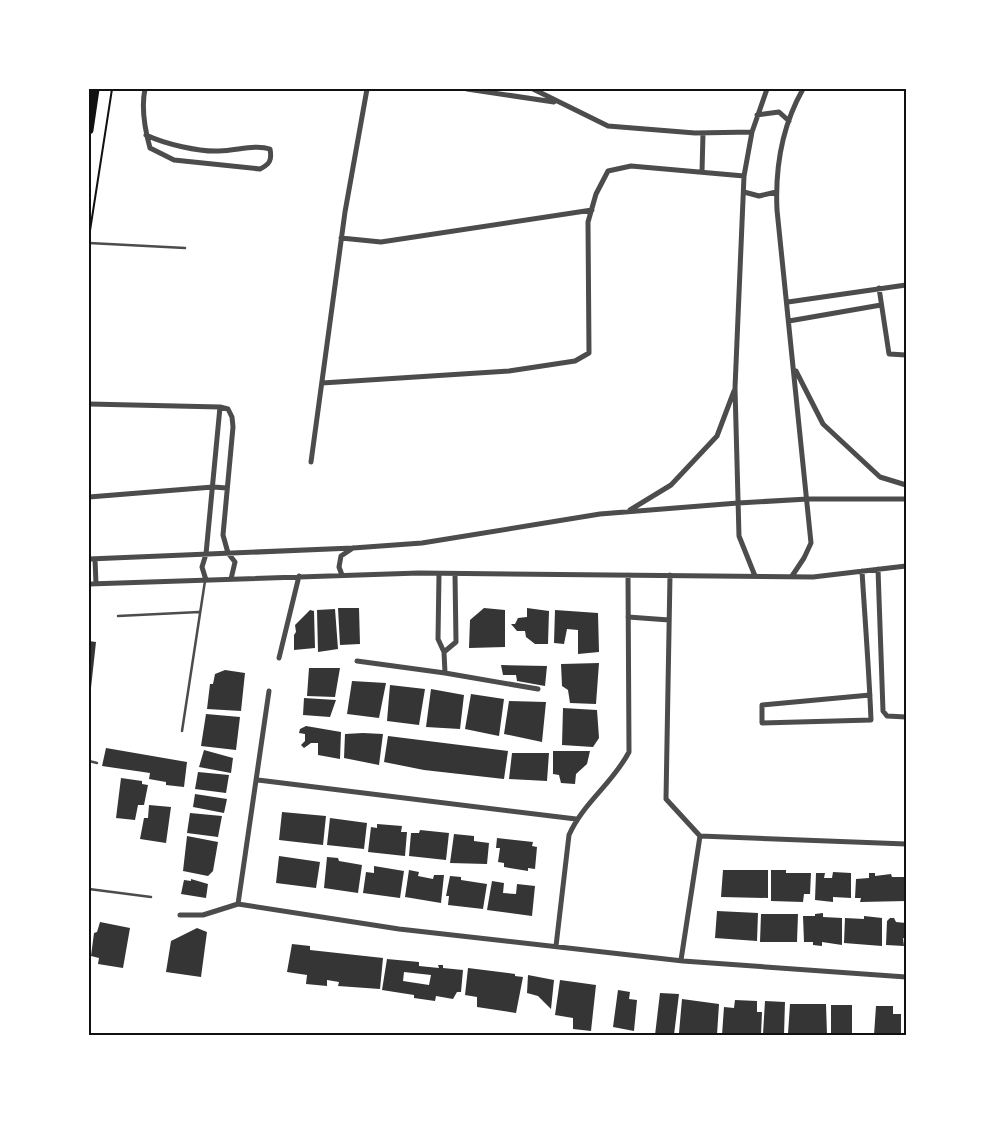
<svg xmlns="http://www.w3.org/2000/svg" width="995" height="1124" font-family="'Source Sans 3',sans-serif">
	<rect width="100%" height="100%" fill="#fff"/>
	<!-- building -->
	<path fill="#353535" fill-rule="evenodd" d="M338 608H359L360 644 340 645Z
		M484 608 505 610V647L469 648 470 620Z
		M527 608 549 611 548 644H535L526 637 525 631H517L511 624H515L518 618 527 617Z
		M335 609 338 649 318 652 317 610Z
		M310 610 314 611 315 648 294 650V635L296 632 295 625Z
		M555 610 598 613 599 652 578 654V630L567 629 564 644 554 643Z
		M89 641 96 642 90 697H89Z
		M599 663 596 704 570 703 568 690 562 686 561 664Z
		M501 665 547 666 545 686 517 681 516 675H503Z
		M309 668H340L335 697 307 696Z
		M225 670 245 673 241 711 207 709 210 684H213L215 674Z
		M352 681 386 683 379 718 347 714Z
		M390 685 425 689 419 725 387 721Z
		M431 689 464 695 460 729 426 727Z
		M471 694 504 699 499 736 465 729Z
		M304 698 336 700 330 717 303 715Z
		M509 701 546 702 542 742 504 734Z
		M563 708 597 710 599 738 593 747 562 745Z
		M206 714 240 717 236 750 201 746Z
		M306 726 341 732 340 759 318 755V743H311L304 748 301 745 305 741V734L299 733 300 729Z
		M363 733 383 734 379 765 344 758 345 734Z
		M388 736 508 751 504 779 424 770 384 762Z
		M106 748 187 762 184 787 166 785V782L149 779 150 773 102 766Z
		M204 750 233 758 231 773 199 767Z
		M553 751H590L587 764 576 774 575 784 561 783 559 775 553 774Z
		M512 753H549L547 781 509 779Z
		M198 772 229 775 226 793 195 789Z
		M121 778 142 781V784L148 785 144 805H138L135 820 116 818Z
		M195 794 227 799 224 813 193 807Z
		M149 805 171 807 166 843 140 839 144 818H148Z
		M282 812 326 816 323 845 279 840Z
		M190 813 222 816 218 837 187 833Z
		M330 818 367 823 364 849 327 845Z
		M377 824 402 826 401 832H407L405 856 368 852 371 827 377 828Z
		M420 830 449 833 446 860 409 856 411 833H419Z
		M454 834 474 836V841L489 843 487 864 450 863Z
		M187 836 218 842 213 871 208 876 183 871Z
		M497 838 533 842 532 846 537 847 535 869 528 868V871L504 867V863L498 862 500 848H496Z
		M279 856 320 862 316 888 276 883Z
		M327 857 338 858 339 861 362 865 358 893 324 888Z
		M374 866 404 871 400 898 363 893 366 872 374 873Z
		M409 870 419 872 418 876 433 879 434 875H444L441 903 405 897Z
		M723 870H768V898L721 897Z
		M771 870H786V873H811L810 894H804L803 902 771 901Z
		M833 872 851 873V898L833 897V902L815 900 816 873H825L824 878H832Z
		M869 873H875V876L891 874 892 877H905L906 901 860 902 861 898H855L856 879 869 878Z
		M450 876 461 877V880L487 884 483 909 448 905 449 896H446Z
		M191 879 208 884 206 898 181 894 184 880 191 881Z
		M492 881 504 883 503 893 516 894 517 884 535 886 532 916 487 910Z
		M717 911 758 913 757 941 715 938Z
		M823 913V917L842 918V945L822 942V946L813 945V942H804L803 916H815V914Z
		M761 914H798L797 942H760Z
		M864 916 882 918V946L844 943 845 918 864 919Z
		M890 918H894L896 922 906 923V939L903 938 904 946 886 945 887 921Z
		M100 922 130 928 123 968 98 964 99 958 91 956 94 933 97 932Z
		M197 928 207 932 201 977 166 972 171 941Z
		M292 944 310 946V950L383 958 380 989 338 986 339 982 327 980V986L306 984 307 975 287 972Z
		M387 959 419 962V966L439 968 438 965H443V968L463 970 461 992H457L453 999 436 996 435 1001 414 998V995L382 990ZM404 972 431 975 429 985 403 981Z
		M468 968 515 974V976L523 977 516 1013 477 1007V997L465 995Z
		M528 975 554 980 551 1009 538 996 527 993Z
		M560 980 596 985 591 1031 573 1029V1018L555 1015Z
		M618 990 630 992 629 999 637 1000 634 1031 613 1027Z
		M660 993 679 994 674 1035H655Z
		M682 999 719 1004 717 1035 679 1033Z
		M735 1000 757 1001V1012H762L761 1035H722L724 1007 734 1008Z
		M765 1001 785 1002 784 1035 763 1034Z
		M790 1004H826L827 1035 788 1034Z
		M831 1005H852V1035H831Z
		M876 1006H893V1014H901V1035H874Z"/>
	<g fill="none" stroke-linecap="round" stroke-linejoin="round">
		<!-- path -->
		<path stroke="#111" stroke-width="2" d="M89 237 112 89"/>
		<!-- service -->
		<path stroke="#4c4c4c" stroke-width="2.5" d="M89 243 185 248
			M118 616 199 612
			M182 731 205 581
			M89 761 97 763
			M89 889 151 897"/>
		<!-- minor -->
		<path stroke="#4c4c4c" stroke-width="5" d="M145 89C141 108 145 130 150 148L174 160 260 169C270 164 272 160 270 149 255 144 236 151 219 151 199 152 165 144 146 135
			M467 89 554 102
			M533 89 608 126 695 133 752 132
			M757 115 779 112 789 121
			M702 172 703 133
			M744 192 759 196 776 192
			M341 238 381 242 592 210
			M879 288 889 354 906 355
			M788 302 906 285
			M789 321 881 305
			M796 371 823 424 880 477 906 485
			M322 383 509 371 575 361 589 353 588 222 596 194 608 171 631 166 744 176
			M89 404 220 407 228 409 232 417 233 427 223 535 228 553 235 562 231 579
			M311 462 345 212 367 89
			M89 497 213 487 227 488
			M630 510 671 485 717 436 734 391
			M89 559 353 548 422 543 600 514 738 503 808 499H906
			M95 559 96 584
			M878 569 883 711 887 716 906 717
			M862 571C865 620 869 670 871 720L762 723V705L870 695
			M439 574 438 639 444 652 445 673
			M342 575 339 567 341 556 353 548
			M670 575 666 799 700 836 906 844
			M755 576 739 536 735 388 744 176 752 132 767 89
			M792 576 804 558 811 543 777 210C775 168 782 126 803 89
			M206 580 202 567 206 554 220 407
			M89 584 419 573 813 577 906 566
			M628 617 669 620
			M444 652 456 642 455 574
			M279 658 299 576
			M357 661 445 673 538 689
			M258 780 576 819
			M238 904 269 691
			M180 915H203L238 904 399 929 683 961 906 977
			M556 946 569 835C583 803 613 783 629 752L628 575
			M681 960 700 836"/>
		<!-- primary -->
		<path stroke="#111" stroke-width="9" d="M89 130 95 89"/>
	</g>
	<!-- border -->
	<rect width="995" height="1124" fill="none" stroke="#ffffff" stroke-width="180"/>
	<rect x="90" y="90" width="815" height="944" fill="none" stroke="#111" stroke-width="2"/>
</svg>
